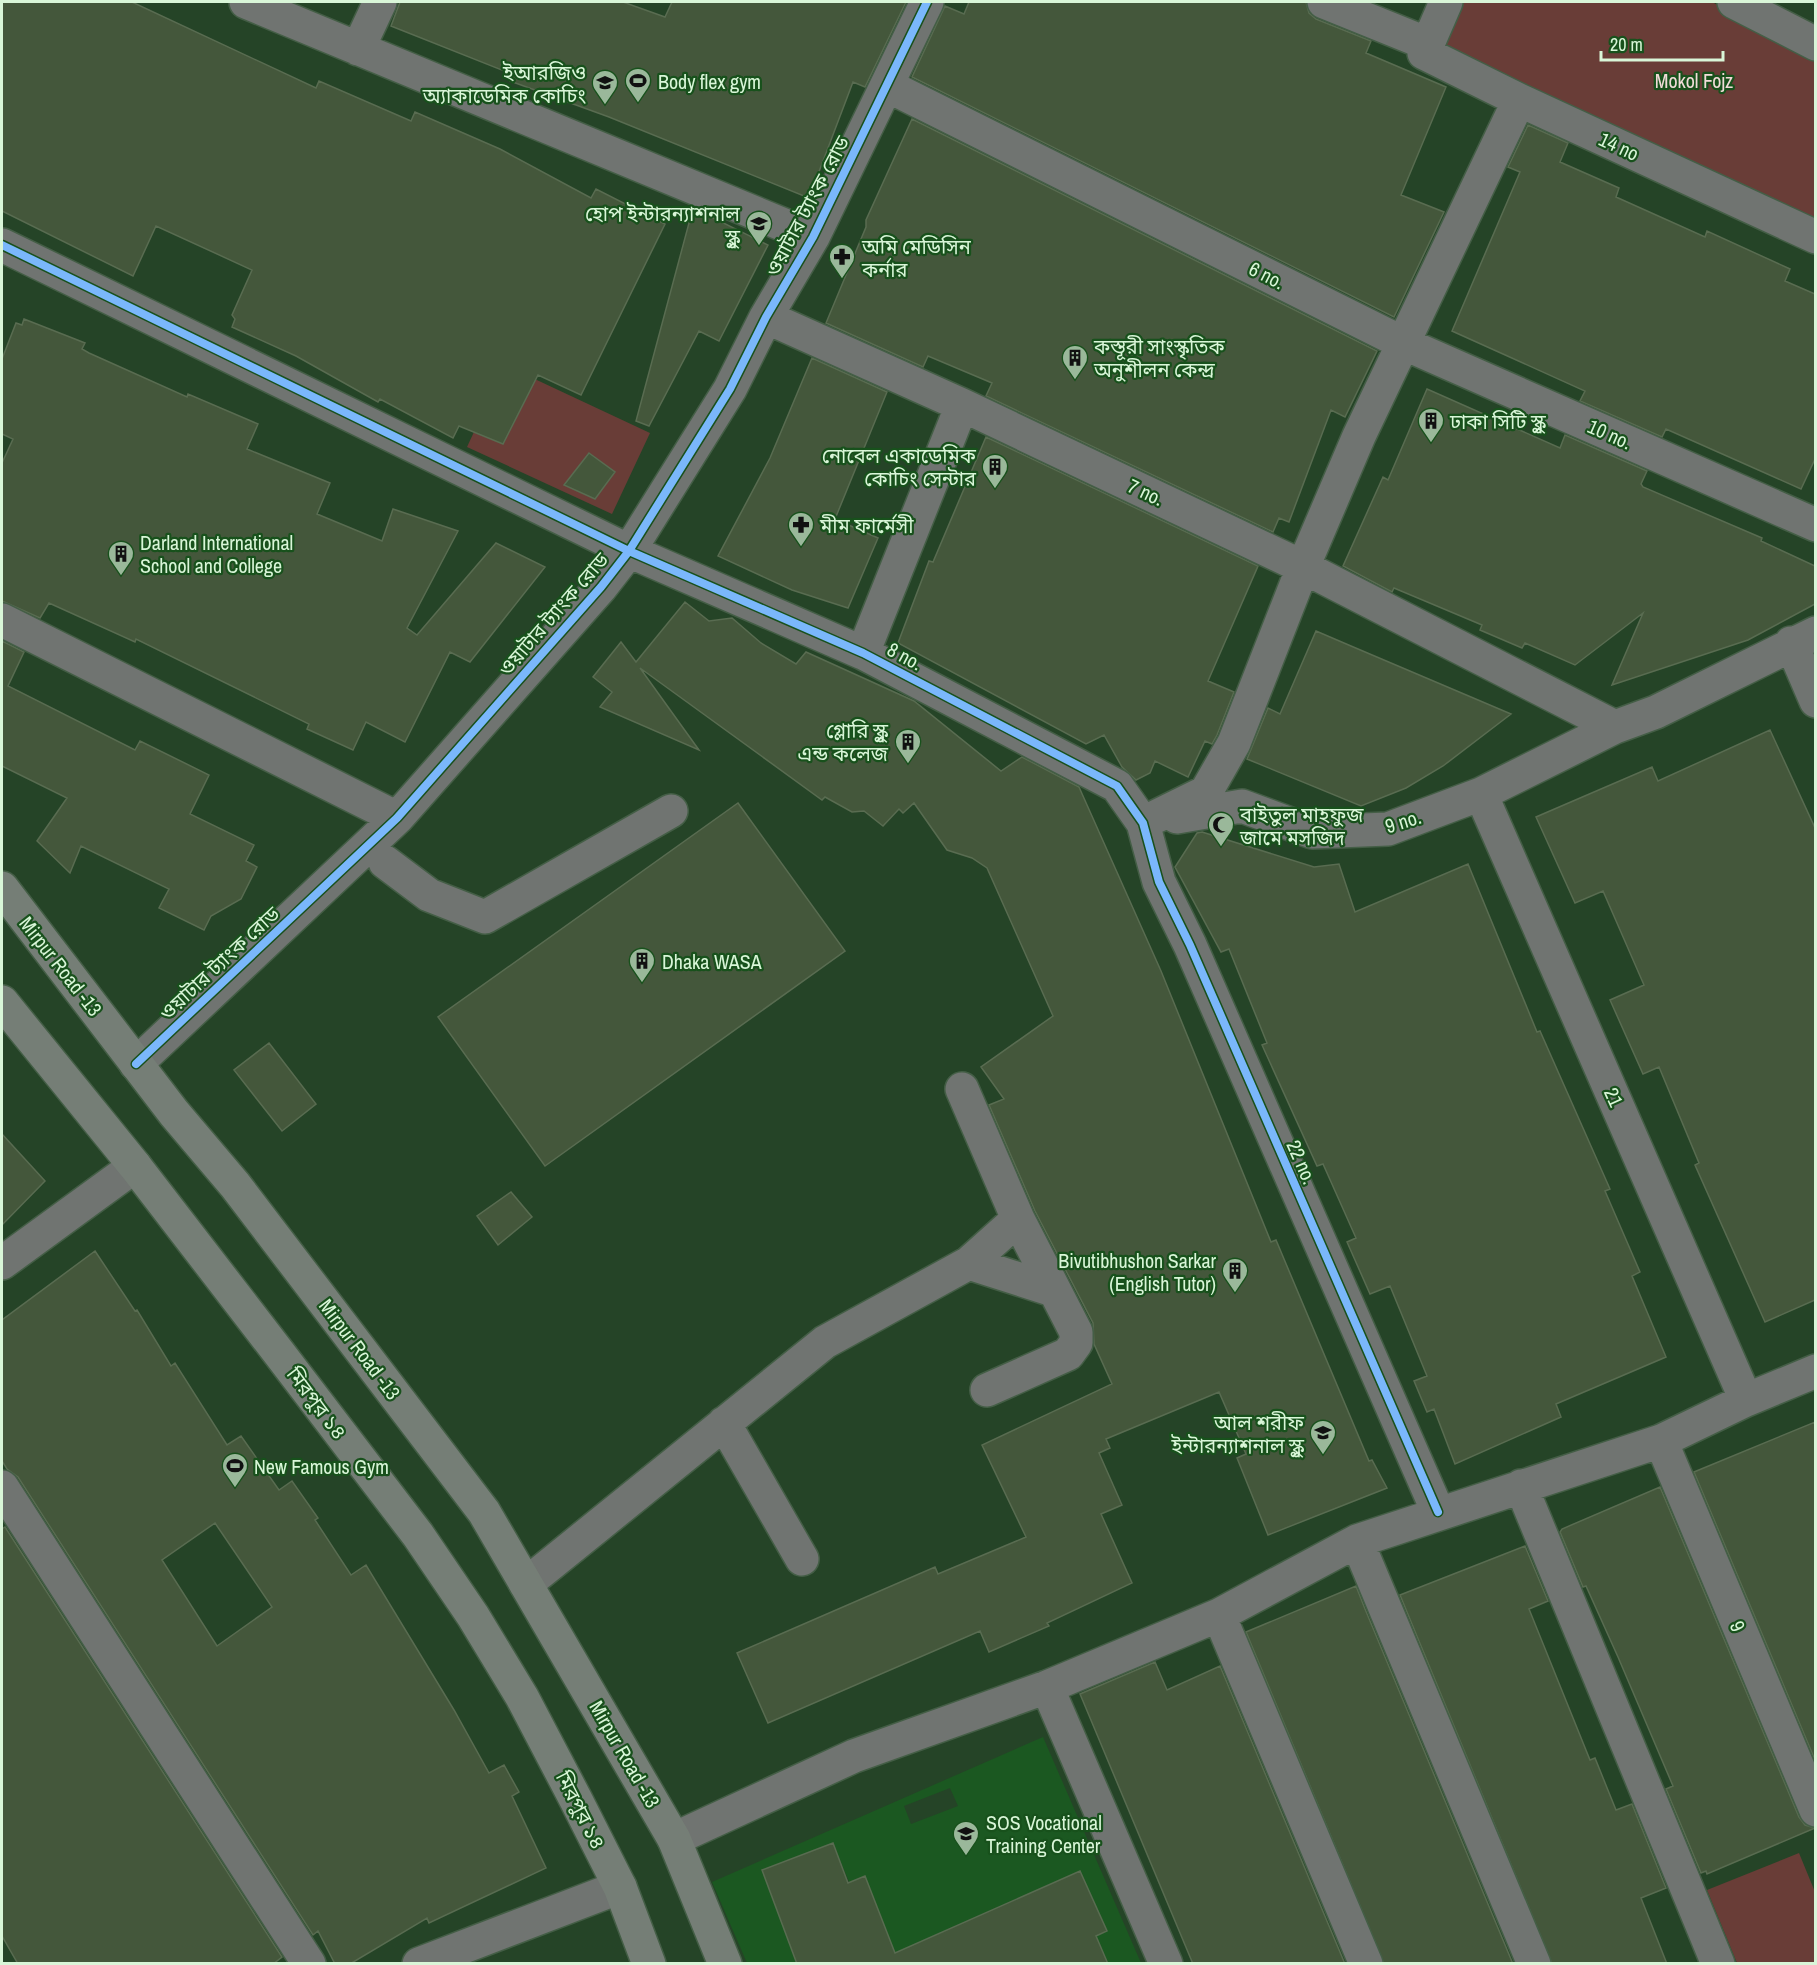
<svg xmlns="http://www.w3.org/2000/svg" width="1817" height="1965" font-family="'Archivo Narrow','Noto Sans Bengali',sans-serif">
	<rect width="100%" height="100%" fill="#254427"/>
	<!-- built -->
	<path fill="#1b5821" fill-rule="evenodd" d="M1043 1737 1141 1963H1108L1099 1943 1035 1963 1107 1931 1080 1871 935 1935 884 1963 833 1844 762 1870 797 1963H747L712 1882ZM950 1788 958 1806 911 1824 904 1806Z"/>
	<!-- green -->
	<path fill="#693d37" d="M1460 2H1712L1815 57V220L1442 48Z
		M505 365 650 433 612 514 467 447Z
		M1799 1853 1815 1892V1963H1737L1707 1890Z"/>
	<!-- building -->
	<path fill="#44573b" stroke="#596c51" stroke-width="1.5" fill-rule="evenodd" d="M2 2H132L316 88 319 81 411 121 415 112 500 149 591 198 596 189 665 224 581 395 538 375 503 444 459 426 453 438 380 399 378 402 296 356 232 327 235 319 232 315 252 270 156 226 133 276 2 211Z
		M400 2H623L665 17 672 2H906L865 87 853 82 809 198 609 117 510 81 512 74 391 26Z
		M969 2H1306L1309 13 1316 19 1371 41 1366 53 1446 87 1401 195 1444 212 1394 317 912 77 945 6 964 14Z
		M912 119 1377 351 1345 417 1331 410 1289 522 1279 518 1273 532 986 396 992 383 928 356 923 367 826 323 866 227V220Z
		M1528 125 1568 143 1560 162 1619 188 1616 197 1705 237 1707 231 1790 269 1785 281 1815 294V459L1801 489 1666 429 1662 437 1580 401 1585 391 1452 331 1520 172 1508 167Z
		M693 208 768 245 719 341 699 331 649 426 636 421Z
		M24 319 85 343 82 349 89 353 187 397 188 394 258 424 247 449 330 483 317 514 382 541 393 509 458 531 407 628 417 635 496 543 545 567 470 662 450 652 405 742 366 722 353 750 307 729 309 724 136 639 135 642 49 603 40 618 2 601V463L13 439 2 434V359L16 323 22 325Z
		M812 358 887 392 835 519 878 538 848 608 792 590 718 556 770 458Z
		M1427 389 1560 448 1565 435 1647 471 1641 484 1643 487 1762 538 1761 541 1815 566V604L1748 640 1612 685 1643 613 1575 665 1525 643 1522 648 1480 630 1482 625 1394 588 1392 592 1343 566 1383 477 1388 480Z
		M986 437 1258 566 1208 681 1234 692 1217 735 1212 744 1205 741 1188 777 1155 761 1150 773 1136 780 1122 767 1104 735 1086 744 898 643 929 561 933 562Z
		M589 453 615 472 595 499 564 485Z
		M685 602 709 621 732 618 761 643 796 664 806 652 914 701 1001 771 1022 757 1079 787 1161 971 1271 1242 1276 1240 1369 1461 1372 1460 1387 1488 1268 1535 1237 1458 1246 1454 1219 1392 1106 1439 1110 1448 1099 1453 1122 1505 1101 1514 1132 1583 1047 1623 1049 1626 989 1652 980 1631 768 1723 737 1653 935 1567 938 1574 1026 1537 982 1445 1112 1384 1094 1344 1093 1323 1035 1211 989 1105 1004 1099 981 1067 1053 1016 987 868 972 858 947 850 914 803 903 813 899 809 883 826 864 811 852 812 825 797 822 800 640 668 699 750 600 707 612 692 593 677 621 642 636 662Z
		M1316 631 1351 646 1511 714 1443 766 1406 788 1361 806 1247 759 1268 708 1280 714Z
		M2 641 24 652 8 686 135 750 140 741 209 775 190 814 254 845 246 861 257 867 241 899 211 916 204 930 159 908 169 889 81 846 70 873 37 841 67 798 2 766Z
		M1770 730 1815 828V1300L1765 1322 1695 1165 1699 1163 1659 1067 1643 1074 1610 1000 1644 985 1603 891 1575 903 1536 817 1652 767 1658 781Z
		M738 803 845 951 545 1166 438 1017Z
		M1202 832 1314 867 1339 864 1355 912 1468 864 1537 1032 1540 1031 1610 1189 1605 1191 1640 1272 1632 1276 1666 1357 1556 1404 1561 1417 1455 1464 1434 1409 1427 1412 1414 1381 1427 1376 1390 1286 1370 1294 1347 1242 1356 1238 1323 1164 1317 1166 1262 1045 1267 1043 1229 949 1221 952 1175 867 1197 833Z
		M269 1043 316 1104 282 1131 234 1070Z
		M2 1134 45 1181 2 1225Z
		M511 1192 532 1217 498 1245 477 1216Z
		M95 1251 135 1311 137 1310 171 1366 175 1363 227 1445 241 1436 279 1490 292 1481 318 1518 315 1520 351 1575 366 1565 454 1710 489 1773 504 1765 519 1792 512 1796 546 1868 429 1923 427 1918 350 1964H335L318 1931 313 1935 18 1477 7 1469 2 1461V1320ZM215 1523 272 1607 217 1646 162 1560Z
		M1815 1422V1760L1694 1472Z
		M1660 1487 1799 1817 1805 1825 1815 1828 1707 1874 1706 1871 1701 1873 1666 1789 1673 1786 1618 1657 1586 1586 1583 1587 1560 1532 1562 1529Z
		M5 1527 282 1957 273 1964H18L2 1936V1529Z
		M1525 1546 1548 1601 1529 1609 1590 1760 1595 1758 1616 1810 1632 1804 1666 1888 1641 1898 1667 1964H1552L1400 1595Z
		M1356 1586 1365 1609 1513 1964H1384L1246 1632Z
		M1155 1662 1167 1690 1220 1666 1345 1964H1193L1080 1694Z
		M833 1843 848 1883 865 1876 895 1953 1080 1871 1107 1931 1096 1936 1108 1964H797L762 1870Z"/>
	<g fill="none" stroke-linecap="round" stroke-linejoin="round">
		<defs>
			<path id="minor" d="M246 2 813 237
				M1324 2 1428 44
				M1446 2 1424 53 1519 100 1816 237
				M1734 2 1816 44
				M358 49 380 2
				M888 86 1405 344 1816 525
				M2 245 629 551 863 653 1117 786 1143 823 1159 882 1190 945 1438 1512
				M766 317 962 405 1303 567 1615 727
				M2 620 397 818
				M1791 643 1816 701
				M863 653 962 405
				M1481 794 1746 1400
				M1177 817 1242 806 1312 832 1388 829 1481 794 1615 727 1656 712 1816 633
				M1143 823 1206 792 1234 743 1303 567 1359 436 1519 100
				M385 862 429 895 485 917 671 811
				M136 1064 397 818 601 587 629 551 730 389 766 317 813 237 927 2
				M962 1089 1018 1219 1076 1332V1343L1068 1354 987 1390
				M2 1263 135 1166
				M969 1263 1053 1290
				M724 1423 802 1559
				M1661 1441 1816 1810
				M1521 1486 1718 1964
				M2 1487 309 1964
				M1357 1541 1534 1964
				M526 1584 825 1342 969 1263 1018 1219
				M1219 1615 1366 1964
				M1047 1687 1166 1964
				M674 1839 854 1756 1047 1687 1219 1615 1357 1541 1661 1441 1746 1400 1816 1371
				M419 1964 620 1887"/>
			<path id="major" d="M2 888 174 1113 235 1185 484 1512 674 1839 725 1964
				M2 1002 135 1166 279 1353 418 1535 473 1616 522 1697 576 1800 620 1887 649 1964"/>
		</defs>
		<!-- minor casing -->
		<use href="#minor" stroke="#445e46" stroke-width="36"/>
		<!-- major casing -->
		<use href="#major" stroke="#445e46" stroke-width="36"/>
		<!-- minor -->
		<use href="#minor" stroke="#707471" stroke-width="33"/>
		<!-- major -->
		<use href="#major" stroke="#757e76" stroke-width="33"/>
		<defs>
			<path id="cycleway" d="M2 245 629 551 863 653 1117 786 1143 823 1159 882 1190 945 1438 1512
				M136 1064 397 818 601 587 629 551 730 389 766 317 813 237 927 2"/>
		</defs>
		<!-- cycleway casing -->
		<use href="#cycleway" stroke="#18511c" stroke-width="11"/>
		<!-- cycleway -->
		<use href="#cycleway" stroke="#7ab7fb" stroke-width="8"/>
	</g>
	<!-- icons -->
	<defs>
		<symbol id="stadium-pin" viewBox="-11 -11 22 30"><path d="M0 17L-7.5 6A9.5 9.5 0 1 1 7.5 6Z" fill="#9ab89a" stroke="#18511c"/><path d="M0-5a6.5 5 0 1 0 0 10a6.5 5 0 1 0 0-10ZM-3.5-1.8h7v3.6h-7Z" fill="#111"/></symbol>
		<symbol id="school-pin" viewBox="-11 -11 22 30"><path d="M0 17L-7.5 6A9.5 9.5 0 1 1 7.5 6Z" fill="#9ab89a" stroke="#18511c"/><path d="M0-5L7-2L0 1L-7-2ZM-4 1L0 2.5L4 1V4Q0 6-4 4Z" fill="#111"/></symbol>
		<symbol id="pharmacy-pin" viewBox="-11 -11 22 30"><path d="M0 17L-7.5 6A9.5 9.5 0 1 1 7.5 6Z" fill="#9ab89a" stroke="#18511c"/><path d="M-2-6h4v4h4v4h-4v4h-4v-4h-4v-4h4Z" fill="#111"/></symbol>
		<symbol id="building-pin" viewBox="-11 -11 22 30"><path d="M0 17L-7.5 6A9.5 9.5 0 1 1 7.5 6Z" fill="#9ab89a" stroke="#18511c"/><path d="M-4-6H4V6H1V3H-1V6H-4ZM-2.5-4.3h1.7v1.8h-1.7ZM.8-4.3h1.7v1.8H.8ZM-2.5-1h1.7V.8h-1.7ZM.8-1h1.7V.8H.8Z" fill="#111"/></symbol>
		<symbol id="mosque-pin" viewBox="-11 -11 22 30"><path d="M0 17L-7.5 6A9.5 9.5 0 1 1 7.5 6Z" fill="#9ab89a" stroke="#18511c"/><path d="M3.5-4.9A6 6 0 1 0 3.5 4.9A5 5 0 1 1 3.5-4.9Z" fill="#111"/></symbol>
		<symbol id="university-pin" viewBox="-11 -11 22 30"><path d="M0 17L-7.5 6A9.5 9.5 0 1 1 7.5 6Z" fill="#9ab89a" stroke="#18511c"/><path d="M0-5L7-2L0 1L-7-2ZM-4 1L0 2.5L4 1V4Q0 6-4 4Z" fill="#111"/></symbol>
	</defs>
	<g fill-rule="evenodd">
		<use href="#stadium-pin" x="623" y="66" width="30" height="40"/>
		<use href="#school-pin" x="590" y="68" width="30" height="40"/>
		<use href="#school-pin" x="744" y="209" width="30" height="40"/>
		<use href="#pharmacy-pin" x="827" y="242" width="30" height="40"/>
		<use href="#building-pin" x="1060" y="343" width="30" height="40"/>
		<use href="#building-pin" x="1416" y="406" width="30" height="40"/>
		<use href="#building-pin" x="980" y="452" width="30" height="40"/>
		<use href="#pharmacy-pin" x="786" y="510" width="30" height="40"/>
		<use href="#building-pin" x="106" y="539" width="30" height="40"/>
		<use href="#building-pin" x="893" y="727" width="30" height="40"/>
		<use href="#mosque-pin" x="1206" y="810" width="30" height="40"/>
		<use href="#building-pin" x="627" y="946" width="30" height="40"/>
		<use href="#building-pin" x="1220" y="1256" width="30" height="40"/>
		<use href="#school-pin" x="1308" y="1418" width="30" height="40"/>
		<use href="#stadium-pin" x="220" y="1451" width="30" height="40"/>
		<use href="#university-pin" x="951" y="1819" width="30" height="40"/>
	</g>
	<g text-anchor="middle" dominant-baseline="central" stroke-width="4.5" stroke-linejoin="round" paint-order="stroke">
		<!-- poi labels -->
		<g font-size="20" fill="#d9f6d8" stroke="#18511c" text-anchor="start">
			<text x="586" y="72" text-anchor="end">ইআরজিও<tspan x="586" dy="23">অ্যাকাডেমিক কোচিং</tspan></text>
			<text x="658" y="81">Body flex gym</text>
			<text x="740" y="213" text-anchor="end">হোপ ইন্টারন্যাশনাল<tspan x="740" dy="23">স্কুল</tspan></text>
			<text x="862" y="246">অমি মেডিসিন<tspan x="862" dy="23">কর্নার</tspan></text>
			<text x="1094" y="346">কস্তূরী সাংস্কৃতিক<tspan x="1094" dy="23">অনুশীলন কেন্দ্র</tspan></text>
			<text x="1450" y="421">ঢাকা সিটি স্কুল</text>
			<text x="976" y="455" text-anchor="end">নোবেল একাডেমিক<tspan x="976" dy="23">কোচিং সেন্টার</tspan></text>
			<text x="820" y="525">মীম ফার্মেসী</text>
			<text x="140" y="542">Darland International<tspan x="140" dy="23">School and College</tspan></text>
			<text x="888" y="730" text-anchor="end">গ্লোরি স্কুল<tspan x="888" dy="23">এন্ড কলেজ</tspan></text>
			<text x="1240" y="814">বাইতুল মাহফুজ<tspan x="1240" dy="23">জামে মসজিদ</tspan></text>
			<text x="662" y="961">Dhaka WASA</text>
			<text x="1216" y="1260" text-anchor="end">Bivutibhushon Sarkar<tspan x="1216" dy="23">(English Tutor)</tspan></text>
			<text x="1304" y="1422" text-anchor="end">আল শরীফ<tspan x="1304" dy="23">ইন্টারন্যাশনাল স্কুল</tspan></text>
			<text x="254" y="1466">New Famous Gym</text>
			<text x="986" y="1822">SOS Vocational<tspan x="986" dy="23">Training Center</tspan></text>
		</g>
		<!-- park labels -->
		<g font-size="20" fill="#f2dbd9" stroke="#18511c">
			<text x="1694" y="80">Mokol Fojz</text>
		</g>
		<!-- street labels -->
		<g font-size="20" fill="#d9f6d8" stroke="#18511c">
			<text transform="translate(1619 146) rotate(25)">14 no</text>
			<text transform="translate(807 206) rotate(-62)">ওয়াটার ট্যাংক রোড</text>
			<text transform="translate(1267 275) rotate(27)">6 no.</text>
			<text transform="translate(1610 434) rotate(24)">10 no.</text>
			<text transform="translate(1146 492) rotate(25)">7 no.</text>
			<text transform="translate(553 614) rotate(-49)">ওয়াটার ট্যাংক রোড</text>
			<text transform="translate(905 656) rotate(28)">8 no.</text>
			<text transform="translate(1403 821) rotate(-17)">9 no.</text>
			<text transform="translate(219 963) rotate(-43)">ওয়াটার ট্যাংক রোড</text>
			<text transform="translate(61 966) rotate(52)">Mirpur Road -13</text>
			<text transform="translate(1614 1097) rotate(66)">21</text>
			<text transform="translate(1302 1162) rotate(66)">22 no.</text>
			<text transform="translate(360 1349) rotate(53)">Mirpur Road -13</text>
			<text transform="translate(317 1403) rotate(53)">মিরপুর ১৪</text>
			<text transform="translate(1738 1626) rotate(67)">9</text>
			<text transform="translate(625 1754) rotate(60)">Mirpur Road -13</text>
			<text transform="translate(581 1810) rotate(63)">মিরপুর ১৪</text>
		</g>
	</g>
	<!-- border -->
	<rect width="1817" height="1965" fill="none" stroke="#d9f6d8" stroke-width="6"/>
	<!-- scale -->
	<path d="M1601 51v9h122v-9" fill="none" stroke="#d9f6d8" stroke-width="3"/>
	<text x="1610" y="51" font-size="18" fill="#d9f6d8" stroke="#18511c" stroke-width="4.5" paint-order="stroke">20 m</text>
</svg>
